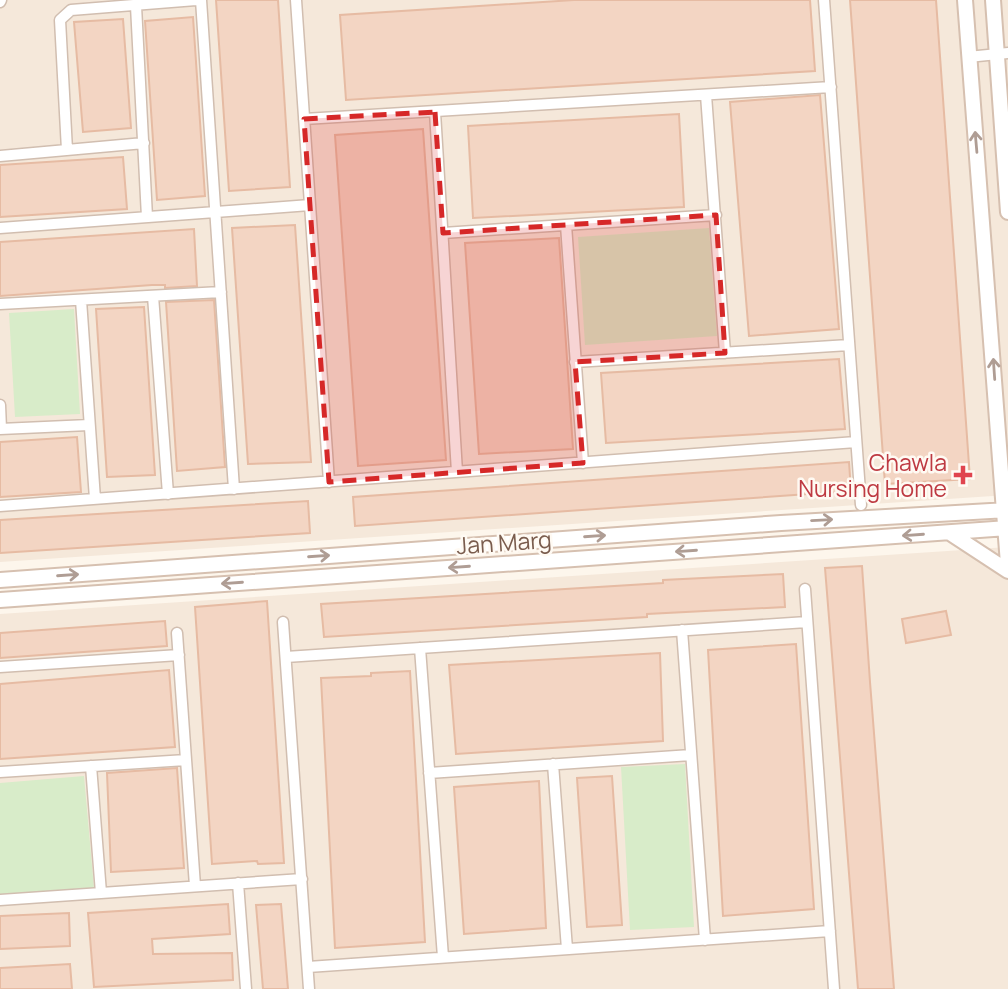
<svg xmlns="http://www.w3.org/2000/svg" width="1008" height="989" font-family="Manrope,sans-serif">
	<rect width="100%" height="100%" fill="#fdf6ec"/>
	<!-- residential -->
	<path fill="#f5e8da" d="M0 0H1008V495L0 562Z
		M1008 547V989H0V614Z"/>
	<!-- green -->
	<path fill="#d8ecc9" d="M709 228 717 336 585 345 578 237Z
		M74 309 80 414 15 417 9 313Z
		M685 764 694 927 630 930 621 767Z
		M84 776 94 888 0 895V783Z"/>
	<!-- building -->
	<path fill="#f3d5c3" stroke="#e6bba3" stroke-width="2" d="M216 0H278L290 187 229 191Z
		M574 0H810L815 71 346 100 340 15Z
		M850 0H936L970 479 885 484Z
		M193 17 205 196 157 200 145 21Z
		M123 19 131 128 83 132 74 22Z
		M820 95 839 329 749 336 730 102Z
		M679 114 684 207 473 218 468 126Z
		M423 129 446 460 358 466 335 135Z
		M123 157 127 209 0 217V165Z
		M295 225 311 462 248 464 232 228Z
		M194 229 197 286 165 288V285H152L0 296V242Z
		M559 238 573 449 479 454 465 243Z
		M214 300 225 467 177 471 166 302Z
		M144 307 155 475 107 477 96 309Z
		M839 359 845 429 606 443 601 373Z
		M77 437 81 492 0 497V442Z
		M849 462 851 491 355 526 353 497Z
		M308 501 310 533 0 553V520Z
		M862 566 870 682 894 989H858L832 655 825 568Z
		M783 574 785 607 647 614V617L324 637 321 604 663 583V580Z
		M267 601 284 863 258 864 257 861 212 864 195 607Z
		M946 611 951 635 906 643 902 619Z
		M165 621 167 646 0 658V633Z
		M796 644 814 909 723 916 708 650Z
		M660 653 663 741 456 754 449 665Z
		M169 670 175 747 0 759V684Z
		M410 671 425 942 335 948 321 678 371 676V673Z
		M177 768 184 868 111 872 107 773Z
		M612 776 622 925 587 927 577 778Z
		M539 781 546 928 464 934 454 787Z
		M228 904 230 934 152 939 153 954 232 953 233 980 94 987 88 913Z
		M281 904 288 989H263L256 905Z
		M69 913 70 946 0 949V916Z
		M70 964 72 989H0V968Z"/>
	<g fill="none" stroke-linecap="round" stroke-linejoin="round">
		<defs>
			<path id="street" d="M201 0 234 489
				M296 0 329 482
				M824 0 861 505
				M0 2 1 0
				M136 6 147 217
				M968 57 1008 53
				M706 95 725 353
				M435 112 457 472
				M304 119 831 87
				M67 150 60 20 71 10 196 0
				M0 156 144 143
				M566 225 583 463
				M0 228 310 205
				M443 233 716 215
				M153 296 168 494
				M81 300 95 499
				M0 304 221 292
				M575 362 849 345
				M0 405 1 429
				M0 429 89 425
				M0 506 856 442
				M805 589 834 989
				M283 622 309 989
				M682 630 705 940
				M177 633 195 886
				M420 648 443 957
				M286 657 807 622
				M0 667 179 655
				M553 764 567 949
				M91 766 101 893
				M0 772 186 760
				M429 773 691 755
				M238 883 246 989
				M0 900 302 879
				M308 967 830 931"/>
			<path id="secondary" d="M965 0 1008 564
				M993 0 1008 212
				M950 533 1008 571
				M0 580 781 523 1008 510
				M0 600 1008 528"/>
		</defs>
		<!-- street casing -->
		<use href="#street" stroke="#d1beb0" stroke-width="13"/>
		<!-- secondary casing -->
		<use href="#secondary" stroke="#d6c0b0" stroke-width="18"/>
		<!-- street -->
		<use href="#street" stroke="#fff" stroke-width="10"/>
		<!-- secondary -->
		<use href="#secondary" stroke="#fff" stroke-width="14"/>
	</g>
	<!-- one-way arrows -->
	<defs><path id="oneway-shaft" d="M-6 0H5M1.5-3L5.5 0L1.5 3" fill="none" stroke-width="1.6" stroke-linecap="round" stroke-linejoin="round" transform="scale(1.75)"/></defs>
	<g stroke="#af9d94">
		<use href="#oneway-shaft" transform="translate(976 142) rotate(-95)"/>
		<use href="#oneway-shaft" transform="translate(994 369) rotate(-94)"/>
		<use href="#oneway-shaft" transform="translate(822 520) rotate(-3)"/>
		<use href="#oneway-shaft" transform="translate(913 535) rotate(176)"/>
		<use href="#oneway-shaft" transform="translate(595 536) rotate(-4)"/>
		<use href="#oneway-shaft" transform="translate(686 551) rotate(176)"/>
		<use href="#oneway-shaft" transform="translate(319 556) rotate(-4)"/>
		<use href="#oneway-shaft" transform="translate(459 567) rotate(176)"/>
		<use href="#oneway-shaft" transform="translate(68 575) rotate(-4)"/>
		<use href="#oneway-shaft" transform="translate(232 583) rotate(176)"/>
	</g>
	<!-- marked area -->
	<path fill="#d62828" fill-opacity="0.2" stroke="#d62828" stroke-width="5" stroke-dasharray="14 9" stroke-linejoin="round" d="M435 112 443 233 716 215 725 353 575 362 583 463 329 482 304 119Z"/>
	<!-- markers -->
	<path fill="#e0444e" stroke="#fffaf3" stroke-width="2.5" d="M959.5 464.5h7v7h7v7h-7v7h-7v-7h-7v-7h7z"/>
	<g text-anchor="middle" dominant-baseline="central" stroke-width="5" stroke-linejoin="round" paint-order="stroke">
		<!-- health labels -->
		<g font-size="23" fill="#be3a42" stroke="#fffaf3" text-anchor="end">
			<text x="947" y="462">Chawla<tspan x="947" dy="26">Nursing Home</tspan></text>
		</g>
		<!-- street labels -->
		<g font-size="23" fill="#7a5c4d" stroke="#fffaf3">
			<text transform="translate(504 542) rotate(-4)">Jan Marg</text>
		</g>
	</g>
</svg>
